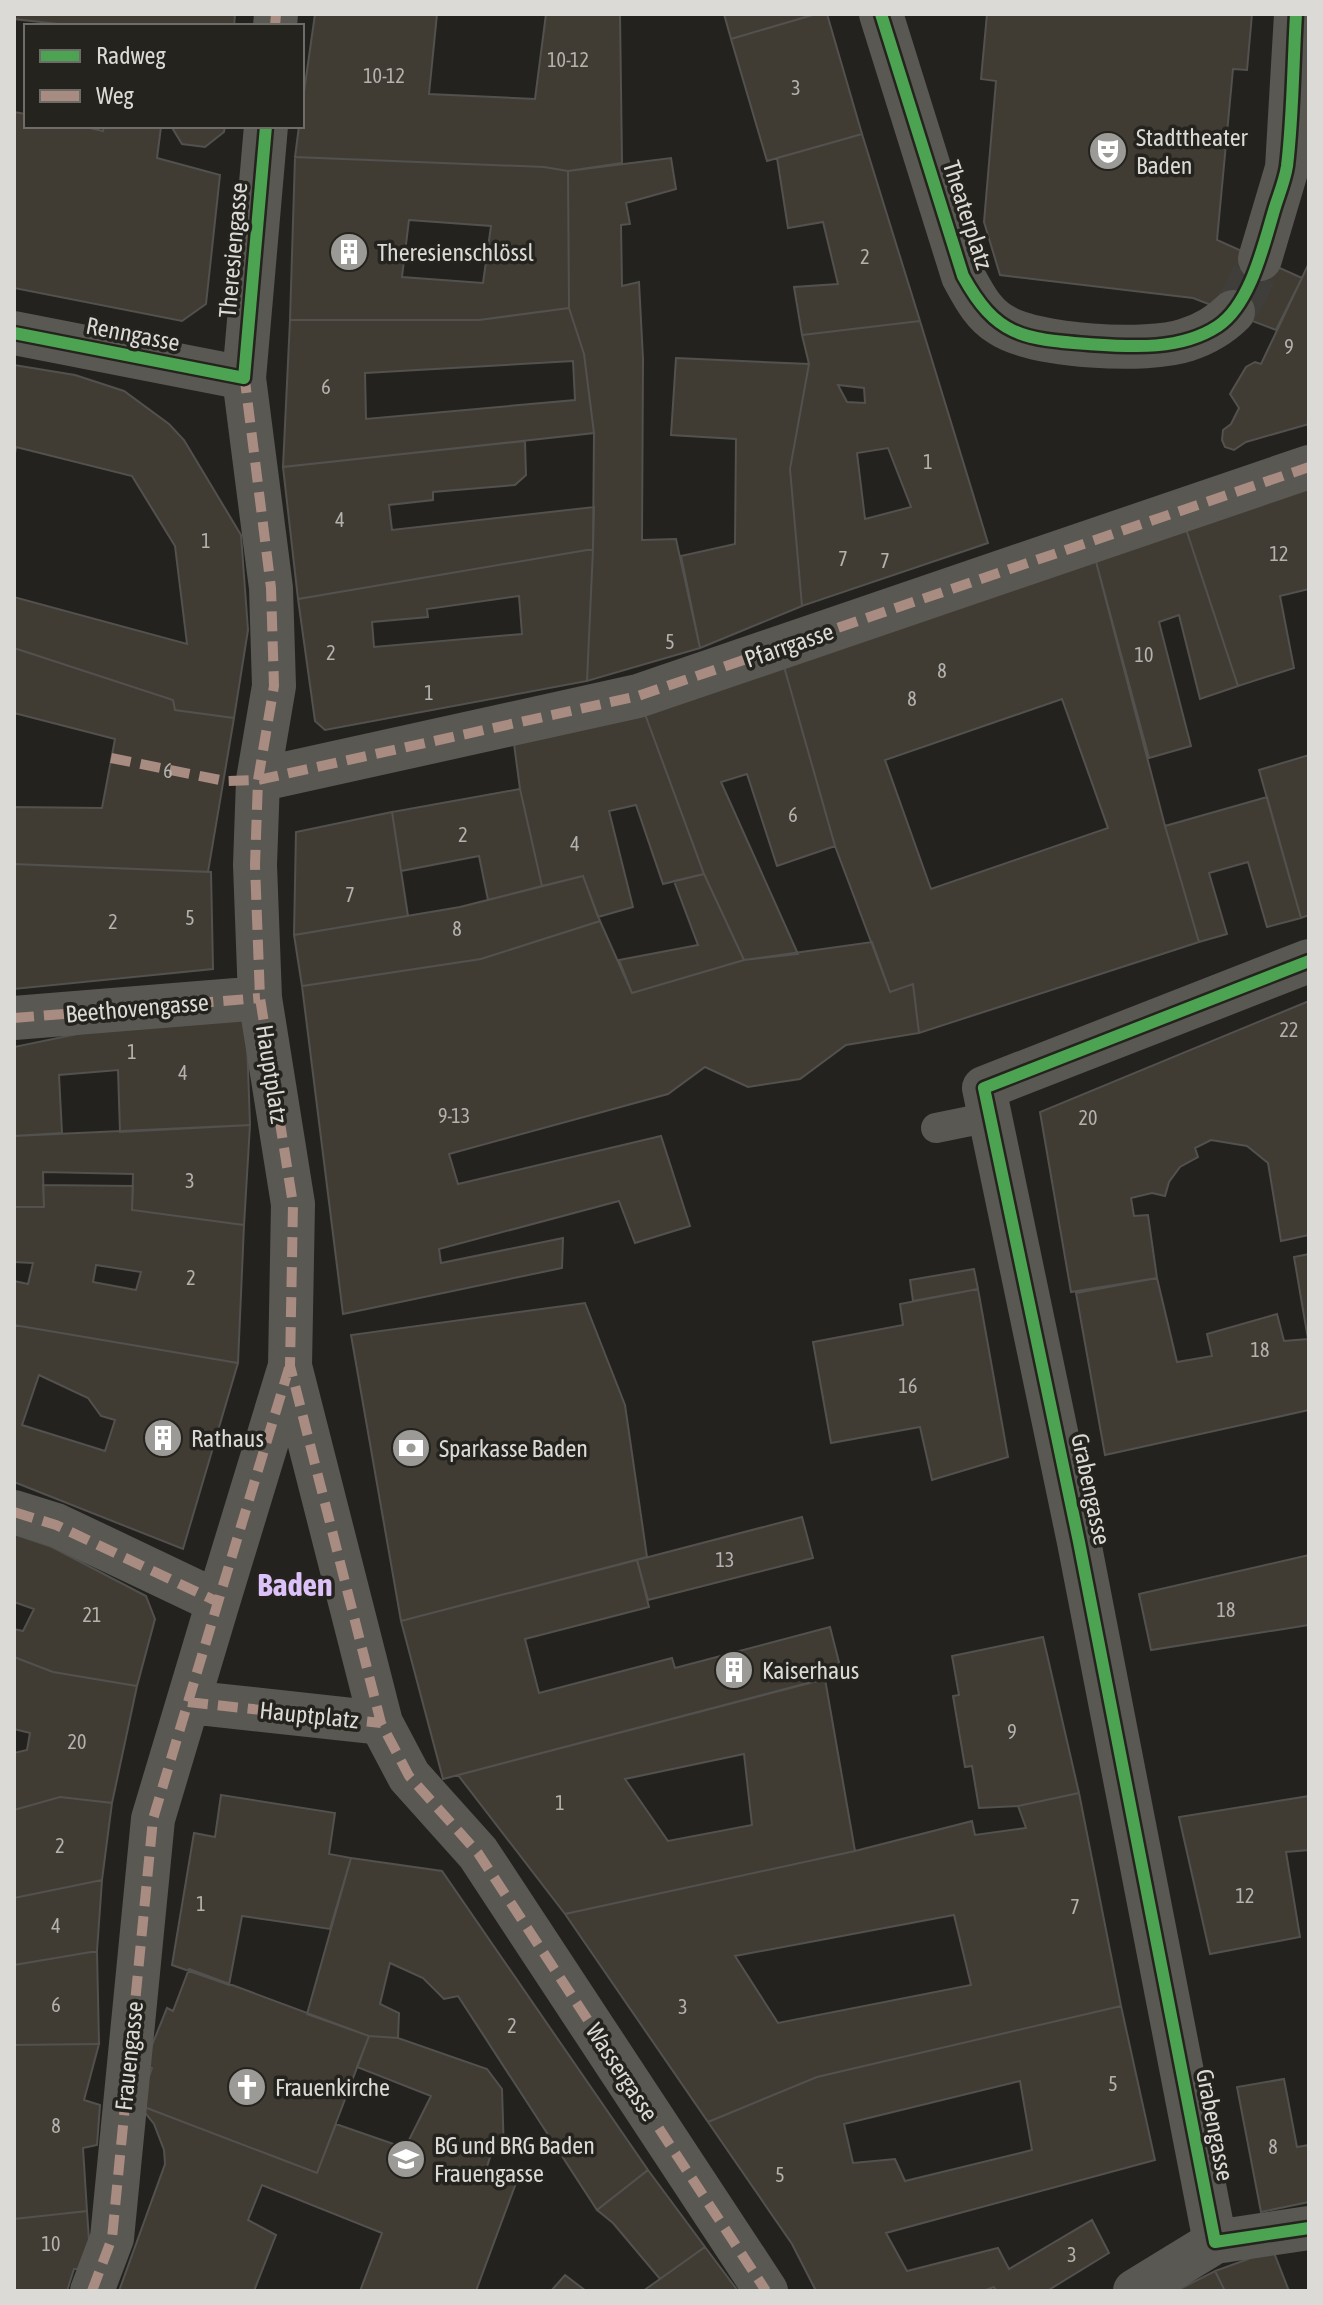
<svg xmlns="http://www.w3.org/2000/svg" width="1323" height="2305" font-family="'Asap Condensed',sans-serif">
	<rect width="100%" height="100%" fill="#24221f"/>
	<!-- building -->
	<path fill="#403c34" stroke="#52514e" stroke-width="2" fill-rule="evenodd" d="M14 14H235L234 26H76L14 19Z
		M315 14H437L429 94 535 99 546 14H620L622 163 568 171 544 167 295 157 299 126H302V106Z
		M724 14H816L731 39Z
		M816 14H827L862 134 767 161 731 39Z
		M987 14H1252L1247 70 1233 69 1217 240 1302 278 1276 330 1193 298 1000 275 984 222 996 81 981 79Z
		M14 112 26 114V126H81L103 131 104 126H171L161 127 157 158 220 175 206 304 182 321 14 288Z
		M171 126H225L224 132 205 147 182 144Z
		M862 134 920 321 802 335 794 287 838 284 823 222 788 228 777 158Z
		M295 157 544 167 568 171 569 308 479 320H290ZM409 220 491 226 483 283 402 277Z
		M671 158 676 189 626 203 630 224 621 225 622 286 639 282 643 359 642 540 676 539 700 648 587 681 593 549 594 433 584 354 569 308 568 171Z
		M1309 263V424L1246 442 1234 450 1225 447 1222 440 1223 430 1231 424 1239 408 1230 394 1246 367 1255 362 1261 364Z
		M569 308 584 354 594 433 283 467 290 320H479ZM573 361 575 400 366 419 365 373Z
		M920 321 988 543 802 606 790 469 809 364 802 335ZM838 385 864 388 865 403 847 402ZM888 448 911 507 865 519 857 453Z
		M676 358 809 364 790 469 802 606 700 648 681 556 735 544 736 439 671 435Z
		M14 365 75 375 124 391 169 424 184 440 241 535 248 630 234 718 175 710 173 700 14 648V597L187 644 175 546 132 476 16 447 14 459Z
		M525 441 526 475 515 485 433 492V500L389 505 392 530 594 507 593 549 298 599 283 467Z
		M1309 483V589L1280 596 1294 668 1238 686 1186 529Z
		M1186 529 1238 686 1200 699 1179 615 1159 622 1191 746 1149 758 1095 558Z
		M593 549 587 681 325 730 315 721 298 599ZM519 596 522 634 374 647 372 622 428 617 427 609Z
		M1095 558 1165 826 1199 942 919 1033 913 984 890 992 835 846 783 663ZM1062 699 1108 828 931 889 885 760Z
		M14 648 173 700 175 710 234 718 208 872 14 864V807L102 808 115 739 14 713Z
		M783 663 835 846 777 866 747 774 721 782 798 954 744 960 704 874 642 706Z
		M642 706 704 874 663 884 636 805 609 811 633 907 598 917 583 876 542 886 520 789 514 744Z
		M1309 755V915L1301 918 1259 770Z
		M520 789 542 886 488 900 479 856 401 871 392 812Z
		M1267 797 1301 918 1267 927 1248 862 1209 873 1227 934 1199 942 1165 826Z
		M392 812 408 916 294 935 296 832Z
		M14 864 211 872 213 969 14 989Z
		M704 874 744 960 632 993 619 960 698 945 674 881Z
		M583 876 600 921 481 959 302 986 294 935 460 907Z
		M600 921 632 993 744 960 872 942 890 992 913 984 919 1033 846 1045 800 1079 748 1087 705 1067 668 1094 449 1154 458 1184 661 1136 690 1226 635 1243 619 1201 439 1249 441 1263 563 1238 562 1268 343 1314 302 986 481 959Z
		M1309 1001V1235L1281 1241 1268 1163 1247 1146 1211 1140 1195 1148 1198 1157 1180 1167 1169 1182 1165 1196 1152 1193 1131 1198 1134 1216 1148 1215 1157 1278 1071 1292 1040 1112Z
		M246 1011 250 1125 120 1132 118 1070 59 1075 62 1133 14 1136V1047L160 1017Z
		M250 1125 244 1225 132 1210 133 1174 43 1172 44 1207H14V1136Z
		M43 1185 133 1186 132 1210 244 1225 238 1363 14 1325V1281L28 1284 33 1263 14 1262V1207H44ZM96 1265 141 1272 136 1290 93 1282Z
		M1309 1254V1410L1105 1455 1076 1293 1157 1278 1177 1362 1212 1356 1207 1334 1277 1314 1284 1341 1308 1339 1294 1257Z
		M974 1269 978 1289 913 1301 910 1280Z
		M978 1289 1008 1457 932 1480 920 1427 831 1443 813 1342 903 1325 900 1304Z
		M585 1303 625 1405 647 1557 401 1621 351 1335Z
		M14 1325 238 1363 183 1549 14 1482ZM39 1375 88 1398 101 1416 115 1420 105 1451 22 1425Z
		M802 1517 813 1558 648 1600 637 1560Z
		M14 1534 52 1547 146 1596 155 1619 137 1686 53 1672 14 1657V1629L23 1631 34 1609 14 1602Z
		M1309 1555V1625L1151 1650 1139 1594Z
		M637 1560 649 1607 525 1639 539 1693 672 1658 675 1668 830 1627 842 1674 443 1779 401 1621Z
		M1043 1637 1079 1793 1018 1806 979 1808 972 1766 965 1767 953 1696 959 1695 952 1656Z
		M14 1657 53 1672 137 1686 112 1803 60 1797 14 1810V1753L27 1750 30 1733 14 1729Z
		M825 1679 855 1851 565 1914 458 1775ZM744 1754 752 1825 668 1841 625 1779Z
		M1079 1793 1121 2006 817 2077 708 2122 565 1914 855 1851 972 1821 975 1835 1026 1828 1018 1806ZM954 1915 971 1985 778 2023 735 1956Z
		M221 1795 335 1813 329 1854 351 1858 330 1929 242 1916 229 1985 172 1965 194 1833 215 1837Z
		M1309 1796V1850L1286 1852 1300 1937 1210 1954 1179 1817Z
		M60 1797 112 1803 102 1880 14 1898V1810Z
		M351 1858 442 1871 648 2170 597 2210 458 1996 444 1999 423 1978 390 1963 380 2004 399 2013 398 2038 369 2036 307 2014Z
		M102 1880 97 1951 14 1965V1898Z
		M97 1951 99 2044 14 2045V1965Z
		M189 1969 369 2036 317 2173 139 2105 152 2068 144 2065 167 2008 173 2011Z
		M1121 2006 1155 2160 886 2233 907 2271 998 2248 1009 2269 1092 2220 1109 2253 1047 2291H996L994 2287 983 2291H816L792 2244 708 2122 817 2077ZM1020 2081 1032 2150 905 2181 895 2159 853 2163 844 2124Z
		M369 2036 398 2038 487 2069 502 2089 504 2153 491 2154 486 2170 516 2183 476 2291H360L382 2233 262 2185 248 2220 276 2235 254 2291H119L165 2164 164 2150 154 2124 139 2105 317 2173 336 2124 405 2148 431 2096 357 2067Z
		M99 2044 84 2100 100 2105 97 2145 83 2148 87 2211 14 2219V2045Z
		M1284 2079 1297 2147 1309 2145V2202L1261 2212 1237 2087Z
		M648 2170 705 2247 660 2279 613 2223 597 2210Z
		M87 2211 91 2269H74L67 2291H15L14 2219Z
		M705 2247 738 2291H643L660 2279Z
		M1273 2250 1289 2291H1225L1215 2271Z
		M1215 2271 1225 2291H1176Z
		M565 2275 586 2291H551Z"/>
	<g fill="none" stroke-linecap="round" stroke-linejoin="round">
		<!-- street-tunnel -->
		<path stroke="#3f3e3a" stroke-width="44" stroke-dasharray="44 22" stroke-linecap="butt" d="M1233 312 1247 290 1260 259"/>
		<!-- lane -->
		<path stroke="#5a5852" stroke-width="30" d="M936 1128 990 1117"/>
		<!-- street -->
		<path stroke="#5a5852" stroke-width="44" d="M881 14 963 276C973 294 982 313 1000 324 1034 347 1148 353 1186 340 1205 334 1219 326 1233 312
			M275 26 276 14
			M266 126 244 378 271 588 274 686 258 780 255 865 260 998 293 1204 290 1366 381 1723 409 1776 478 1853 766 2291
			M1260 259 1287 168 1296 14
			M14 333 244 378
			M258 780 638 696 1309 467
			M14 1018 260 998
			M14 1512 56 1525 218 1602 290 1366
			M188 1702 381 1723
			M1215 2242 1079 1542 984 1088 1309 961
			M92 2291 112 2238 153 1819 218 1602
			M1135 2291 1215 2242 1309 2228"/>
		<!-- quiet -->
		<path stroke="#a88b81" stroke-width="10" stroke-dasharray="20 10" stroke-linecap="butt" d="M275 26 276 14
			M244 373 271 588 274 686 258 780 255 865 260 998 293 1204 290 1366 381 1723 409 1776 478 1853 766 2291
			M111 758 225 781 258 780 638 696 1309 467
			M14 1018 260 998
			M14 1512 56 1525 218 1602 289 1368
			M188 1702 381 1723
			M92 2291 112 2238 153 1819 218 1602"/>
		<defs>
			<path id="cycleway" d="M881 14 963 276C996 336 1022 339 1088 344 1131 347 1180 351 1218 326 1251 304 1264 243 1275 207 1279 194 1285 180 1287 166 1293 116 1293 64 1296 14
				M14 333 244 378 266 126
				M1309 961 984 1088 1079 1542 1215 2242 1309 2228"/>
		</defs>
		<!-- cycleway casing -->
		<use href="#cycleway" stroke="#25231e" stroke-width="17"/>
		<!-- cycleway -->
		<use href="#cycleway" stroke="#4ca352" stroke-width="12"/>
	</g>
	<!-- icons -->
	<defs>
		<symbol id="theatre-disc" viewBox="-11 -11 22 22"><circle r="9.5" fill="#9b9a96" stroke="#25231e"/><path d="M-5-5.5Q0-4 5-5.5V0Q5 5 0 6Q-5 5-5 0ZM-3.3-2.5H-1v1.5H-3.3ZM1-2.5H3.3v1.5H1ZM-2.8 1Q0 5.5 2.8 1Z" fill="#fff"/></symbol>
		<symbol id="building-disc" viewBox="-11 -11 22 22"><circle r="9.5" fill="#9b9a96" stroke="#25231e"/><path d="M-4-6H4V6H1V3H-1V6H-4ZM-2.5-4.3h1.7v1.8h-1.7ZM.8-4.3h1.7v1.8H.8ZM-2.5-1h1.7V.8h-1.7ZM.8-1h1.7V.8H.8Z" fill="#fff"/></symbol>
		<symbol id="bank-disc" viewBox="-11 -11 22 22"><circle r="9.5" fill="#9b9a96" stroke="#25231e"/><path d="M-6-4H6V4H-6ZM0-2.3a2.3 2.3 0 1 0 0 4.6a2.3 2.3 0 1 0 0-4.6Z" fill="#fff"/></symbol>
		<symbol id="church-disc" viewBox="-11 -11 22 22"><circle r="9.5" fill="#9b9a96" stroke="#25231e"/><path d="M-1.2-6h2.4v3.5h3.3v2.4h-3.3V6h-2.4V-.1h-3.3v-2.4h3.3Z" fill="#fff"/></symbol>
		<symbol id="school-disc" viewBox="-11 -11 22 22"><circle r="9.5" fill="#9b9a96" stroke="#25231e"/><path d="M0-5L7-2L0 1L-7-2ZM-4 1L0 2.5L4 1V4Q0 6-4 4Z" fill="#fff"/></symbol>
	</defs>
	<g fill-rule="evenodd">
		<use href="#theatre-disc" x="1086" y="129" width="44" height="44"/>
		<use href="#building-disc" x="327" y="230" width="44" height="44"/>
		<use href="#building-disc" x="141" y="1416" width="44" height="44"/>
		<use href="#bank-disc" x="389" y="1426" width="44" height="44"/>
		<use href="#building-disc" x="712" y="1648" width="44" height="44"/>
		<use href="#church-disc" x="225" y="2065" width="44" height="44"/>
		<use href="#school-disc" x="384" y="2137" width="44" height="44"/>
	</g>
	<g text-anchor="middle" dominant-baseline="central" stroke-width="7" stroke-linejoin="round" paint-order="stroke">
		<!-- number labels -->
		<g font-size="20" fill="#b4b2ae">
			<text x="568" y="59">10-12</text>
			<text x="384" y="75">10-12</text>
			<text x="796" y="87">3</text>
			<text x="865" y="256">2</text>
			<text x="1289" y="346">9</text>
			<text x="326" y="386">6</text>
			<text x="928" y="461">1</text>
			<text x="340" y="519">4</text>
			<text x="206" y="540">1</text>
			<text x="1279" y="553">12</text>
			<text x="843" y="558">7</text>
			<text x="885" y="560">7</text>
			<text x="670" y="641">5</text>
			<text x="331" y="652">2</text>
			<text x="1144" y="654">10</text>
			<text x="942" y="670">8</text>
			<text x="429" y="692">1</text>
			<text x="912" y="698">8</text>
			<text x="168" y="770">6</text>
			<text x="793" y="814">6</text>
			<text x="463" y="834">2</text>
			<text x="575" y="843">4</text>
			<text x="350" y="894">7</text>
			<text x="190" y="917">5</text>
			<text x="113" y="921">2</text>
			<text x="457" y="928">8</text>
			<text x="1289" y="1029">22</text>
			<text x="132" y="1051">1</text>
			<text x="183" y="1072">4</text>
			<text x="454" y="1115">9-13</text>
			<text x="1088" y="1117">20</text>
			<text x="190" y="1180">3</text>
			<text x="191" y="1277">2</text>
			<text x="1260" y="1349">18</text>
			<text x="908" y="1385">16</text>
			<text x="725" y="1559">13</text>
			<text x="1226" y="1609">18</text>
			<text x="92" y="1614">21</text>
			<text x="1012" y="1731">9</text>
			<text x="77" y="1741">20</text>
			<text x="560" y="1802">1</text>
			<text x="60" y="1845">2</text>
			<text x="1245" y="1895">12</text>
			<text x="201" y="1903">1</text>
			<text x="1075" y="1906">7</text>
			<text x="56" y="1925">4</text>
			<text x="56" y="2004">6</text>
			<text x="683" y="2006">3</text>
			<text x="512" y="2025">2</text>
			<text x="1113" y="2083">5</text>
			<text x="56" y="2125">8</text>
			<text x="1273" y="2146">8</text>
			<text x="780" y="2174">5</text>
			<text x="51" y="2243">10</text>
			<text x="1072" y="2254">3</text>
		</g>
		<!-- poi labels -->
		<g font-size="24" fill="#dbdad6" stroke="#25231e" text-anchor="start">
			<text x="1136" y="137">Stadttheater<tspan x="1136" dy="28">Baden</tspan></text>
			<text x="377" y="252">Theresienschlössl</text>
			<text x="191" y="1438">Rathaus</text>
			<text x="439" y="1448">Sparkasse Baden</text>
			<text x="762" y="1670">Kaiserhaus</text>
			<text x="275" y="2087">Frauenkirche</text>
			<text x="434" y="2145">BG und BRG Baden<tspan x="434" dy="28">Frauengasse</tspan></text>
		</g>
		<!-- street labels -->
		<g font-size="24" fill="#dbdad6" stroke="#25231e">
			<text transform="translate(968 215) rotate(72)">Theaterplatz</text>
			<text transform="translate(233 250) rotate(-85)">Theresiengasse</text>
			<text transform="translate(133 334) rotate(11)">Renngasse</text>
			<text transform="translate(789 645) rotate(-19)">Pfarrgasse</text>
			<text transform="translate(137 1008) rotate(-5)">Beethovengasse</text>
			<text transform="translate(272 1074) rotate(81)">Hauptplatz</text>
			<text transform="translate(1091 1489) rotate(78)">Grabengasse</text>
			<text transform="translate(309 1715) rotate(6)">Hauptplatz</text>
			<text transform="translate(129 2056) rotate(-84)">Frauengasse</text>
			<text transform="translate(622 2072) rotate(57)">Wassergasse</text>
			<text transform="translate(1215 2125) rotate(79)">Grabengasse</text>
		</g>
		<!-- district labels -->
		<g font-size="32" font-weight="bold" fill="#ddc2f9" stroke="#25231e">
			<text x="295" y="1584">Baden</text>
		</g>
	</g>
	<!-- border -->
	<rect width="1323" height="2305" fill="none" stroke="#dbdad6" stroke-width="32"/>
	<!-- legend -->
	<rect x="24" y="24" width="280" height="104" fill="#25231e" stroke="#6e6c68" stroke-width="2"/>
	<rect x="40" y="50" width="40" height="12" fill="#4ca352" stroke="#6e6c68" stroke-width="2"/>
	<text x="96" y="64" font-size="24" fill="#dbdad6">Radweg</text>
	<rect x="40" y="90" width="40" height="12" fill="#a88b81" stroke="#6e6c68" stroke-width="2"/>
	<text x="96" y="104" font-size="24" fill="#dbdad6">Weg</text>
</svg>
